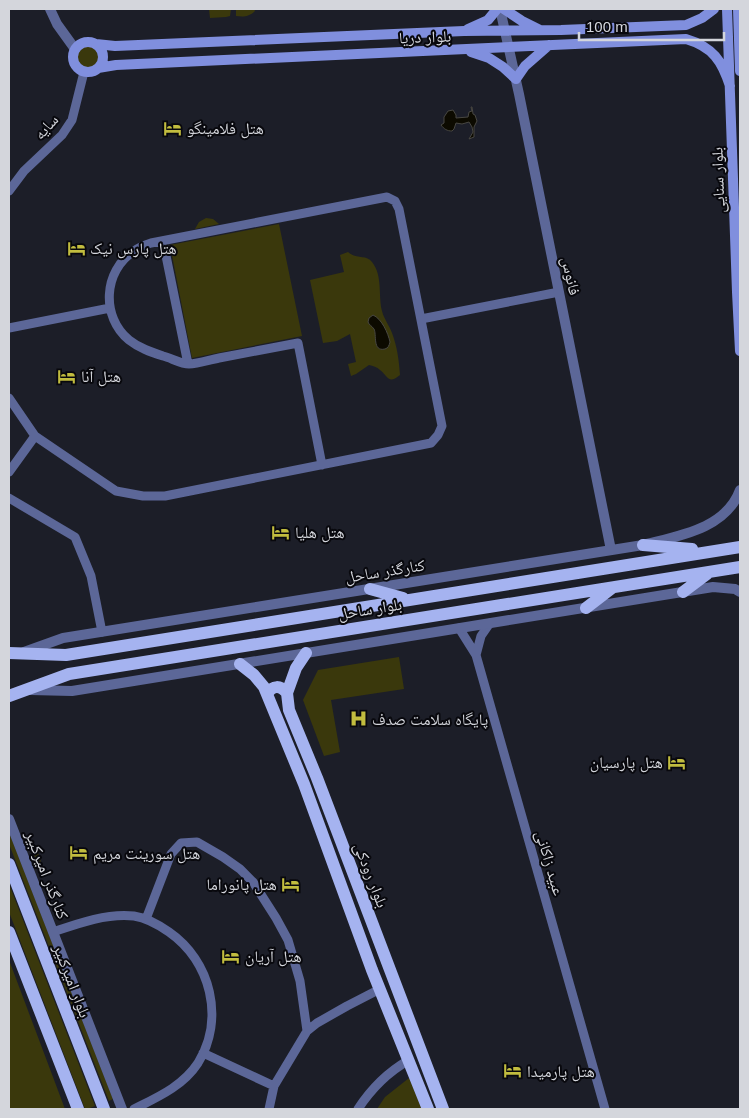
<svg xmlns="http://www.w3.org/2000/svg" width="749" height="1118" font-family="Helvetica,'Noto Naskh Arabic',sans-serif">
	<rect width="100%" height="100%" fill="#1c1e28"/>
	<!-- green -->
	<path fill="#3a380c" d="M209 9H231L230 16 226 17 210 18Z
		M236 9H254L255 11C249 17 243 17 236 16Z
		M77 57a11 11 0 1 1 22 0a11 11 0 1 1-22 0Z
		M206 218 213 219 219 224 195 229 199 222Z
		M279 224 302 336 192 358 170 245Z
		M348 252C357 260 366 254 372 262 383 276 378 295 382 311 384 319 389 325 392 333 397 346 399 360 400 375 388 385 388 376 380 370 377 367 373 366 369 365L356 374 351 376 348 364 356 362 350 334 337 341 323 343 310 280 344 272 340 255Z
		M399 657 404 689 331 700 340 752 324 756 303 700 318 670Z
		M9 832 113 1099 109 1101 9 844Z
		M29 843C39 850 42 860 41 871Z
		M9 884 95 1106 87 1109H85L9 912Z
		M9 960 65 1109H9Z
		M409 1078 422 1109H377L385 1097Z"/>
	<!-- water -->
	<path fill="#0c0a00" stroke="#484742" d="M471 107H472L473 114 475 115 477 121 474 127V137L469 139 473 132 472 127 469 122 462 124 456 123 454 129 452 131C447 131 444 129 441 125L444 123V117L448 111 453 110 456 115V118L468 117 469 112 472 111Z
		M373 315C382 319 388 333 390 342 389 346 388 348 385 349 372 352 377 334 374 329 372 326 369 325 368 322L369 318Z"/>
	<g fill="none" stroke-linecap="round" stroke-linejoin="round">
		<!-- minor -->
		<path stroke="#5c6798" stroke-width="9" d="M9 191 24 171 62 135 72 120 84 72
			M163 241 188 364
			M421 319 559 292
			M9 328 110 308
			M9 398 35 436 116 491 143 496H165L431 443 438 435 442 426 399 209 395 201 387 197 151 243C145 245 139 247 134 251 103 271 101 317 129 340 139 348 151 352 163 356 171 358 181 364 189 364 198 364 209 360 219 358 245 353 271 348 298 343L322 465
			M9 472 35 436
			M9 498 75 537 91 576 102 632
			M459 628 476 655 605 1109
			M476 655 481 636 490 623
			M146 919 171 854 181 843 197 842 223 857 240 869 253 882 276 918 288 940 300 981 307 1031
			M53 932C79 923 107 913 134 916 147 918 159 925 169 932 211 961 225 1019 198 1063 183 1086 158 1097 134 1109
			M203 1053 274 1086
			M269 1109 274 1086 307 1031 317 1023 347 1006 380 989
			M358 1109C371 1089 388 1072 409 1060"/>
		<!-- tertiary -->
		<path stroke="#5c6798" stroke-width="10" d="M50 9 57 24 75 49
			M500 9 519 94 611 550
			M24 652 63 638 643 545C678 536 726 529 740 490
			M30 690 72 691 713 587 735 589 740 592
			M9 819 122 1109"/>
		<!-- secondary -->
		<path stroke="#808fde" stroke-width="10" d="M504 9 522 21 540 30
			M727 9 737 292 740 351
			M738 9 740 71
			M468 29 488 20 497 9
			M73 57a15 15 0 1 1 30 0a15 15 0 1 1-30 0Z
			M96 44 115 46 464 31 561 30 686 25 702 18 714 9
			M471 52 489 58 503 67 516 79 525 66 549 45
			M98 68 116 65 686 39C713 47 722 61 730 86"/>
		<!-- primary -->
		<path stroke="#a5b3f0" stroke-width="12" d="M643 545 692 549
			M370 589 403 598
			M683 592 707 574
			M586 608 612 588
			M9 653 66 655 740 547
			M306 653 296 668 287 693 289 710 317 778 443 1109
			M240 664 254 675 264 687 304 784 372 970 428 1109
			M267 694C273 685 280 685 287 693
			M9 696 69 674 740 567
			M9 864 104 1109
			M9 932 78 1109"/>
	</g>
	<!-- icons -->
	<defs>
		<symbol id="hotel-bare" viewBox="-9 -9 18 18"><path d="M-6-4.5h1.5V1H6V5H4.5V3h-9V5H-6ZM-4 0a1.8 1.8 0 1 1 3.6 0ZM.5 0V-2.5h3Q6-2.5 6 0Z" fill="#c2bd3f" stroke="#08080d" stroke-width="2.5" paint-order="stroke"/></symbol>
		<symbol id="hospital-bare" viewBox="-9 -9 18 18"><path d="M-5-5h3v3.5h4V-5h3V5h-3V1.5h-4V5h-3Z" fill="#c2bd3f" stroke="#08080d" stroke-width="2.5" paint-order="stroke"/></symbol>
	</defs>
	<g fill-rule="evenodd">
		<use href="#hotel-bare" x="160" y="116" width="25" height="25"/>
		<use href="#hotel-bare" x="64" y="236" width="25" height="25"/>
		<use href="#hotel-bare" x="54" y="364" width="25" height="25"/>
		<use href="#hotel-bare" x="268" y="520" width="25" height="25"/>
		<use href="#hospital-bare" x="346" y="706" width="25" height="25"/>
		<use href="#hotel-bare" x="664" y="750" width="25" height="25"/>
		<use href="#hotel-bare" x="66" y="840" width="25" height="25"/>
		<use href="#hotel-bare" x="278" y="872" width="25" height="25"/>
		<use href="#hotel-bare" x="218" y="944" width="25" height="25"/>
		<use href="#hotel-bare" x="500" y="1058" width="25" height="25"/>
	</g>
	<g text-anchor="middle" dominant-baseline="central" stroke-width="4" stroke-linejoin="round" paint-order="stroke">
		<!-- street labels -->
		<g font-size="16" fill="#d4d6dc" stroke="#08080d">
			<text transform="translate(425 37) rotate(-2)">بلوار دریا</text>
			<text transform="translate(46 127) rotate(-48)">سایه</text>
			<text transform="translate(718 180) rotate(-92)">بلوار سنایی</text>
			<text transform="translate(571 276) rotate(78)">فانوس</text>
			<text transform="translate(385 571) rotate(-9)">کنارگذر ساحل</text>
			<text transform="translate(370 609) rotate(-9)">بلوار ساحل</text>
			<text transform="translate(550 863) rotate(74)">عبید زاکانی</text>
			<text transform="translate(47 875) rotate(69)">کنارگذر امیرکبیر</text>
			<text transform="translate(371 875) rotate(69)">بلوار رودکی</text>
			<text transform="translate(72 981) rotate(69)">بلوار امیرکبیر</text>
		</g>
		<!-- poi labels -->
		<g font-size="16" fill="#d4d6dc" stroke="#08080d" text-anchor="start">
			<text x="187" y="128">هتل فلامینگو</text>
			<text x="90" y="248">هتل پارس نیک</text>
			<text x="81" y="376">هتل آنا</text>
			<text x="295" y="532">هتل هلیا</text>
			<text x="372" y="719">پایگاه سلامت صدف</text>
			<text x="663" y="762" text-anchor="end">هتل پارسیان</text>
			<text x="93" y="853">هتل سورینت مريم</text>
			<text x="277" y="884" text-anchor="end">هتل پانوراما</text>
			<text x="245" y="956">هتل آریان</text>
			<text x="527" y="1071">هتل پارمیدا</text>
		</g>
	</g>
	<!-- border -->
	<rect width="749" height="1118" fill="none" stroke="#d4d6dc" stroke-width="20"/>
	<!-- scale -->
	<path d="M579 32v8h145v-8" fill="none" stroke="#d4d6dc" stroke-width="2.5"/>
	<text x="586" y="32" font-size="15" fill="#d4d6dc" stroke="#08080d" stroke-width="4" paint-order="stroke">100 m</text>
</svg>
